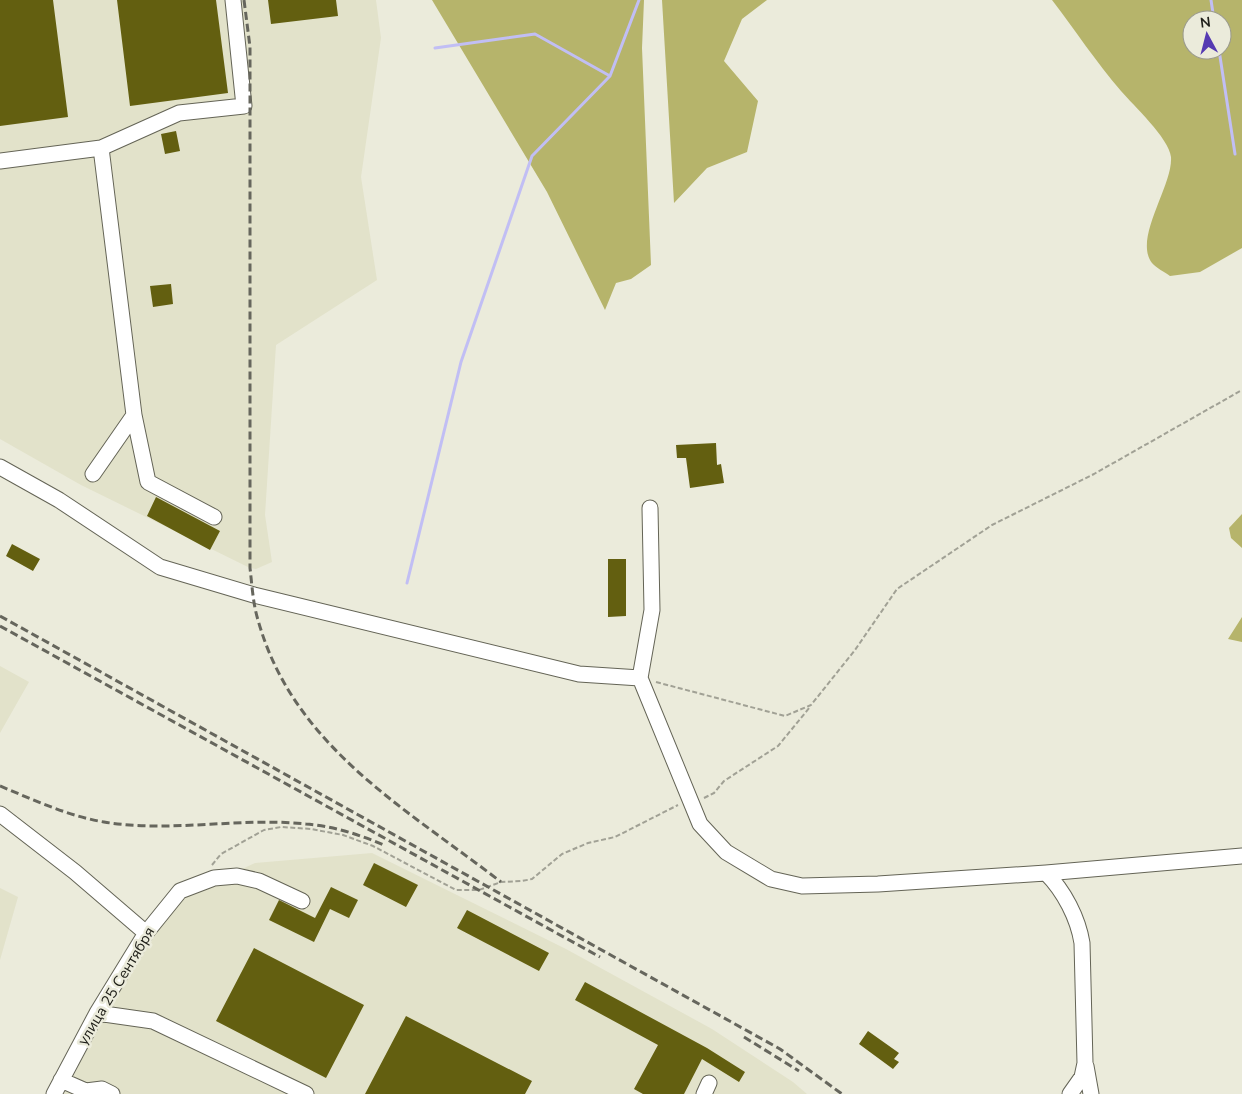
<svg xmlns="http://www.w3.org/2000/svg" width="1242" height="1094" font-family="'Nunito Sans',sans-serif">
	<rect width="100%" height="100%" fill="#ebebdb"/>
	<!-- built -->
	<path fill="#e2e2ca" d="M0 0H376L381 38 361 177 377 280 276 345 265 515 272 562 256 569 250 568 81 485 0 439Z
		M0 666 29 682 0 733Z
		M372 853 566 949 712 1029 793 1082 807 1094H64L127 972 184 896 255 863Z
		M0 888 18 897 0 960Z"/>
	<!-- forest -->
	<path fill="#b6b46b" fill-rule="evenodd" d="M432 0H644L642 48 651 265 631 279 616 283 605 310 547 192Z
		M662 0H767L742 19 724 61 758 101 747 152 707 168 674 203Z
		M1052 0H1242V248L1200 272 1170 276C1165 272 1156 268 1152 263 1133 238 1173 186 1171 157 1169 138 1133 105 1121 91 1096 62 1075 30 1052 0ZM1192 20H1222V50H1192Z
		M1242 514V548L1231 538 1229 528Z
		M1242 617V642L1228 639Z"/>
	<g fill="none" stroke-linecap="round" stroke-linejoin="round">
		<!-- stream -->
		<path stroke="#c1bef4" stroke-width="3" d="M1211 0 1214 20
			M435 48 535 34 610 76
			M1219 50 1235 154
			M407 583 461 362 532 156 610 76 639 0"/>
	</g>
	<!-- building -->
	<path fill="#635f10" d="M0 0H53L68 117 0 126Z
		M117 0H216L228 93 130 106Z
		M268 0H336L338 16 271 24Z
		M176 131 180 151 165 154 161 134Z
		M171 284 173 304 153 307 150 286Z
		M716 443 717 465 721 464 724 483 690 488 686 458H677L676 445Z
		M156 497 220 531 210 550 147 516Z
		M12 544 40 559 33 571 6 556Z
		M608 559H626V616L608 617Z
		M374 863 418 885 406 907 363 885Z
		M331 887 358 900 349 918 330 909 314 942 269 920 279 900 315 918Z
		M467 910 549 953 539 971 457 928Z
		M254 948 364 1005 326 1078 216 1021Z
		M585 982 707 1048 745 1072 739 1082 702 1059 684 1094H643L634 1089 658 1045 575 1000Z
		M406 1016 532 1081 525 1094H365Z
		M868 1031 899 1053 894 1059 899 1062 893 1069 859 1044Z"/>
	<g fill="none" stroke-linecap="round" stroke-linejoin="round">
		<defs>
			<path id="minor" d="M101 148 134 415 148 482 214 517
				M0 161 101 148 179 113 244 106 233 0
				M0 467 59 500 160 567 254 595 579 674 640 678
				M93 474 134 415
				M650 508 652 610 640 678 700 824 726 852 771 879 802 886 878 884 1046 873 1242 856
				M0 814 75 872 146 933
				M1046 873C1064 891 1078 918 1082 943L1085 1063 1082 1077 1070 1094
				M97 1013 153 1021 306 1094
				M1086 1066 1091 1094
				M61 1080 86 1091 102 1089 112 1094
				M54 1094 97 1013 146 933 180 891 214 878 237 876 259 881 302 901
				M704 1094 709 1083"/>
		</defs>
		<!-- minor casing -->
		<use href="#minor" stroke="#646456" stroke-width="17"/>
		<!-- path -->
		<path stroke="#a1a195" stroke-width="2" stroke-dasharray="5 2.5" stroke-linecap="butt" d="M656 682 785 716 811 705 855 650 897 589 992 525 1094 474 1242 390
			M704 798 714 793 724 781 778 746 810 707
			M212 865 221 854 264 830 281 827 311 829 343 835 373 846 456 890H479L501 882 522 881 532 879 562 854 588 843 615 837 678 805"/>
		<!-- minor -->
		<use href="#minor" stroke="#fff" stroke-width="15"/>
		<!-- rail -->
		<path stroke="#66665d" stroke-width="3" stroke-dasharray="8 4" stroke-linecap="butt" d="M244 0 250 47V568C252 585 253 604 258 620 293 746 404 807 501 882
			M0 616 780 1049 842 1094
			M0 626 600 957
			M0 786C34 800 68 816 104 822 171 833 239 817 306 824 333 826 361 835 386 846
			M744 1037 799 1071"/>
	</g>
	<g text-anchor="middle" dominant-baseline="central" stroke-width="5" stroke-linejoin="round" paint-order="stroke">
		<!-- street labels -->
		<g font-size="15" fill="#20201a" stroke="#ebebdb">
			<text transform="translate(116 986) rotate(-59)">улица 25 Сентября</text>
		</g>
	</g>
	<!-- north arrow -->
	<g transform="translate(1207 35) rotate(353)"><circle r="24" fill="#ebebdb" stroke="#9a9a8e"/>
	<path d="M0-4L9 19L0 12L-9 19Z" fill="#553ab2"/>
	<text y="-8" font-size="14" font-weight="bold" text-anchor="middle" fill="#20201a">N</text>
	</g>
</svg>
